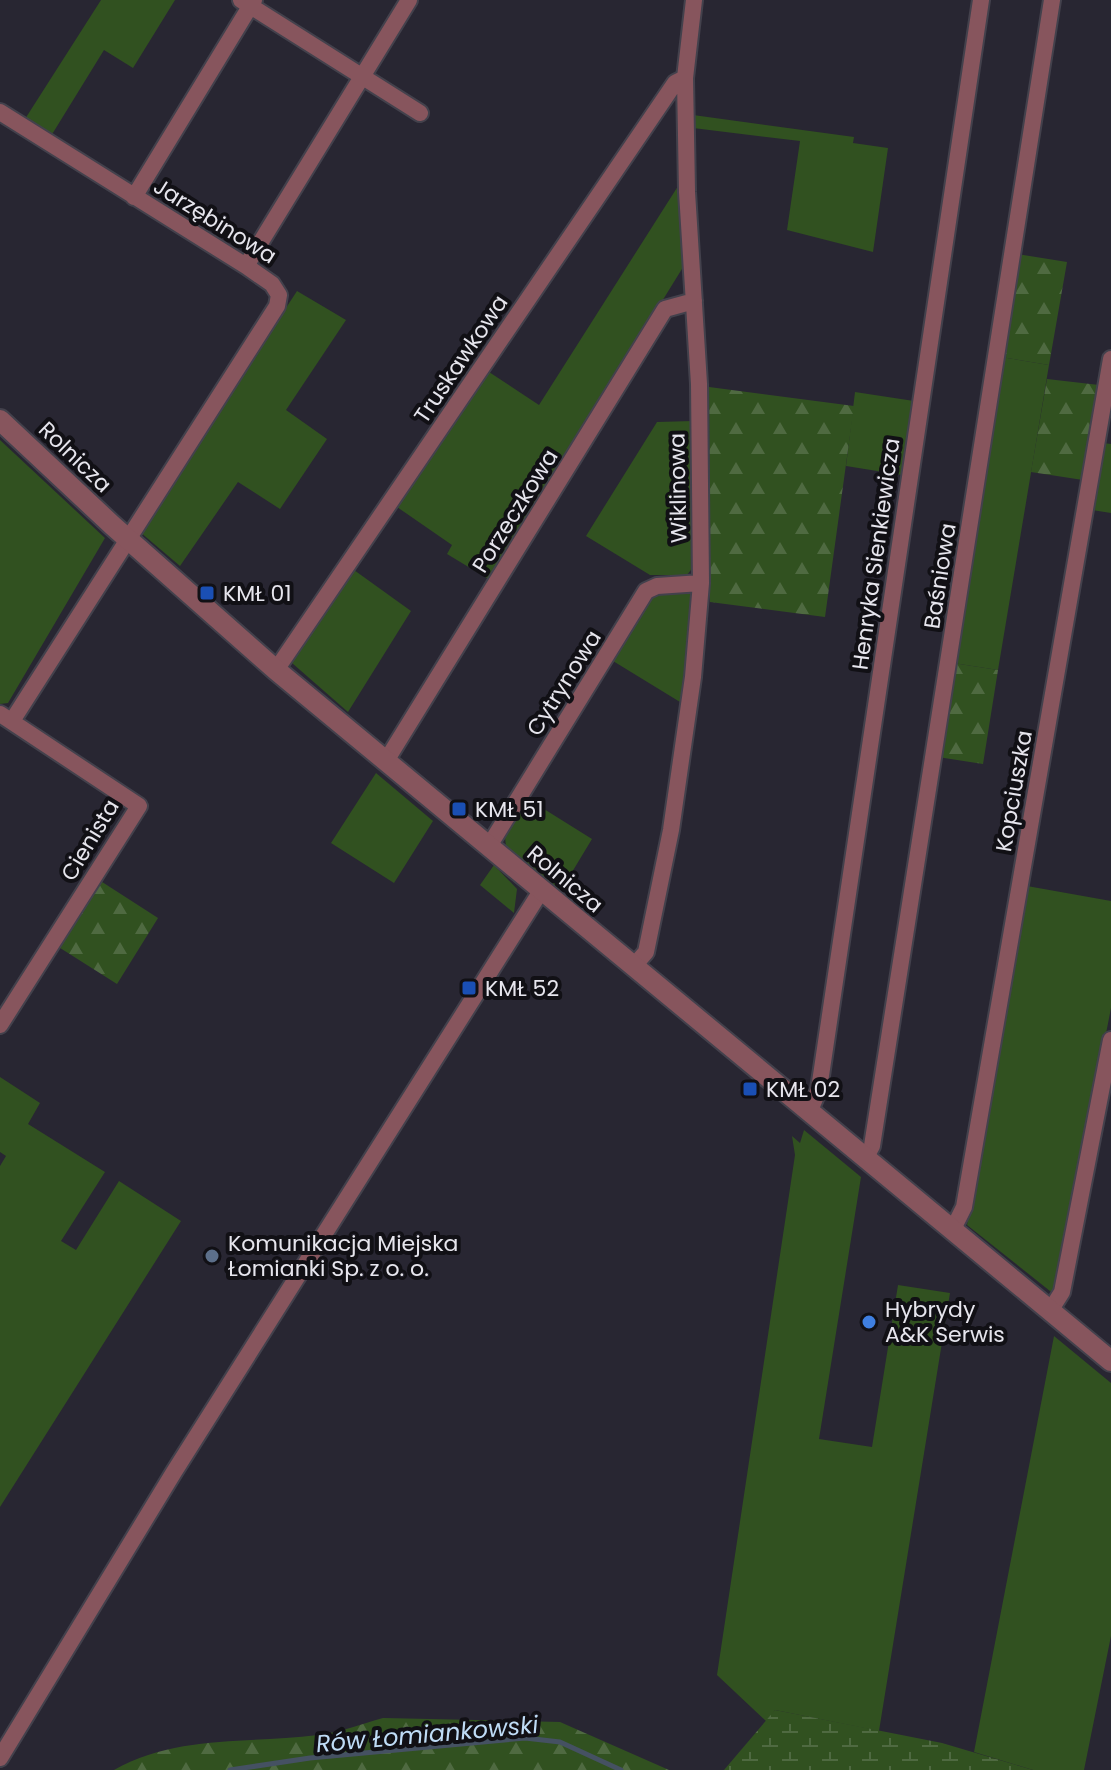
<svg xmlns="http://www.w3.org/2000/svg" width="1111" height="1770" font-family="Poppins,sans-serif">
	<defs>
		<pattern id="forest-firs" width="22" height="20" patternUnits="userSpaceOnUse" patternTransform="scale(2)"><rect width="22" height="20" fill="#315120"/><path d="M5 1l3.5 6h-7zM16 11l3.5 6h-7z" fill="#4f6a41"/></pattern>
		<pattern id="wetland-marsh" width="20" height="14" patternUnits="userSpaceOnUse" patternTransform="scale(2)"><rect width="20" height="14" fill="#315120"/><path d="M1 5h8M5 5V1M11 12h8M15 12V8" fill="none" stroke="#4f6a41"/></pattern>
	</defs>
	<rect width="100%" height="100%" fill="#282632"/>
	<!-- green -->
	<path fill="#315120" d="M101 0H175L133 68 104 50 51 136 25 119Z
		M693 115 854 137 853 143 888 148 873 252 787 230 800 141 693 128Z
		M680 183 685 264 490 580 447 554 452 545 397 507 489 372 539 405Z
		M297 291 346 320 286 410 327 439 280 509 238 482 180 566 140 532Z
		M1001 357 1049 365 998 670 953 663Z
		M855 392 914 401 902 475 846 466Z
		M693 421 694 566 687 575H650L586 536 657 422Z
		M0 440 105 538 8 703 0 704Z
		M1103 443 1111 444V513L1092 510Z
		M354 570 411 611 348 712 292 663Z
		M687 590 695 594 680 702 613 661 656 591Z
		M376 773 433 821 394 883 331 843Z
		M528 799 592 839 560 892 506 847 505 837Z
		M494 865 517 889 514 913 480 885Z
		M1027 886 1111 901V1008L1055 1295 967 1225Z
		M0 1077 40 1103 28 1124 105 1172 61 1241 76 1250 119 1181 181 1221 0 1507V1166L6 1156 0 1152Z
		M804 1130 861 1177 819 1439 872 1447 898 1285 950 1293 879 1731 775 1710 767 1722 717 1675 795 1155 792 1136 800 1143Z
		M1054 1336 1111 1383V1636L1084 1770H1033L974 1752Z"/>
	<!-- forest -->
	<path fill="url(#forest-firs)" d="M1017 254 1067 262 1049 365 1001 357Z
		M1047 379 1099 385 1083 480 1031 472Z
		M709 387 854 406 825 617 710 602Z
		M953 663 998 670 983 764 938 757Z
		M99 880 158 918 117 984 57 946Z
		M383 1718 560 1722 669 1770H114C178 1734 248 1744 318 1735 340 1732 362 1724 383 1718Z"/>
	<!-- wetland -->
	<path fill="url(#wetland-marsh)" d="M775 1710 942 1743 1033 1770H724Z"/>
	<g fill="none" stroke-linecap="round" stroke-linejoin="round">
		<!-- stream -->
		<path stroke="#455162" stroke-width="5" d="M230 1770 310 1758 525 1738 560 1742 621 1770"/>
		<defs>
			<path id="minor" d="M241 0 420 113
				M0 112 246 266 272 284 279 295 277 306 12 721
				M134 197 254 0
				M246 266 409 0
				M276 670 675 83 685 78
				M0 714 139 806 0 1025
				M386 761 665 309 694 301
				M489 846 646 591 657 586 701 583
				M633 967 646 952 671 830 693 677 701 583 699 384 687 192 685 78 694 0
				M809 1113 819 1089 981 0
				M866 1157 872 1146 1052 0
				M953 1229 964 1207 1111 359
				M1050 1311 1062 1292 1111 1040
				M0 1758 174 1472 541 891"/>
			<path id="tertiary" d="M0 420 112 525 276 670 1111 1361"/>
		</defs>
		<!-- minor casing -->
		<use href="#minor" stroke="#43414c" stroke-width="20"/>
		<!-- tertiary casing -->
		<use href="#tertiary" stroke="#43414c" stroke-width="24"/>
		<!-- minor -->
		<use href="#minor" stroke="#87555d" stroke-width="16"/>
		<!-- tertiary -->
		<use href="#tertiary" stroke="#87555d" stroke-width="20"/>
	</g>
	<!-- markers -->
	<g fill="#1a4fb4" stroke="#111015" stroke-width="3">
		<rect x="199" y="585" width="16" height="16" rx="4"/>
		<rect x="451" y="801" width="16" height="16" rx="4"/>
		<rect x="461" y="980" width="16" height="16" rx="4"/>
		<rect x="742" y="1081" width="16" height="16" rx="4"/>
	</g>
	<circle fill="#5c6f8a" stroke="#111015" stroke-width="3" cx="212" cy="1256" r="8"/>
	<circle fill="#3f7fe0" stroke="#111015" stroke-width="3" cx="869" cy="1322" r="8"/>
	<g text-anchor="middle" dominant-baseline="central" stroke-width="8" stroke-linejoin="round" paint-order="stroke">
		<!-- street labels -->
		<g font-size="22" fill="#e6e5ed" stroke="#111015">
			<text transform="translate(215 221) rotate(32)">Jarzębinowa</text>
			<text transform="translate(461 359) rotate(-56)">Truskawkowa</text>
			<text transform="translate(75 457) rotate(44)">Rolnicza</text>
			<text transform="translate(678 488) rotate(-91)">Wiklinowa</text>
			<text transform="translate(515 511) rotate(-58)">Porzeczkowa</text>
			<text transform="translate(876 554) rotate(-82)">Henryka Sienkiewicza</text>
			<text transform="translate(940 576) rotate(-81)">Baśniowa</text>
			<text transform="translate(564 683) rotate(-58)">Cytrynowa</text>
			<text transform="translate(1014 791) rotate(-80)">Kopciuszka</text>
			<text transform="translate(90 840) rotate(-59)">Cienista</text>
			<text transform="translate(565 879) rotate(40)">Rolnicza</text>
		</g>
		<!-- poi labels -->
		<g font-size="22" fill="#e6e5ed" stroke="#111015" text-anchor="start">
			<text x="223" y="593">KMŁ 01</text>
			<text x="475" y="809">KMŁ 51</text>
			<text x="485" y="988">KMŁ 52</text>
			<text x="766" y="1089">KMŁ 02</text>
			<text x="228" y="1243">Komunikacja Miejska<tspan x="228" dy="25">Łomianki Sp. z o. o.</tspan></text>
			<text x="885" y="1309">Hybrydy<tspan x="885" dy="25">A&amp;K Serwis</tspan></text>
		</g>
		<!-- water labels -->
		<g font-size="24" font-style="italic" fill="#bfdcf6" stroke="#111015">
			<text transform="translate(427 1734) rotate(-5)">Rów Łomiankowski</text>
		</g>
	</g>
</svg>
